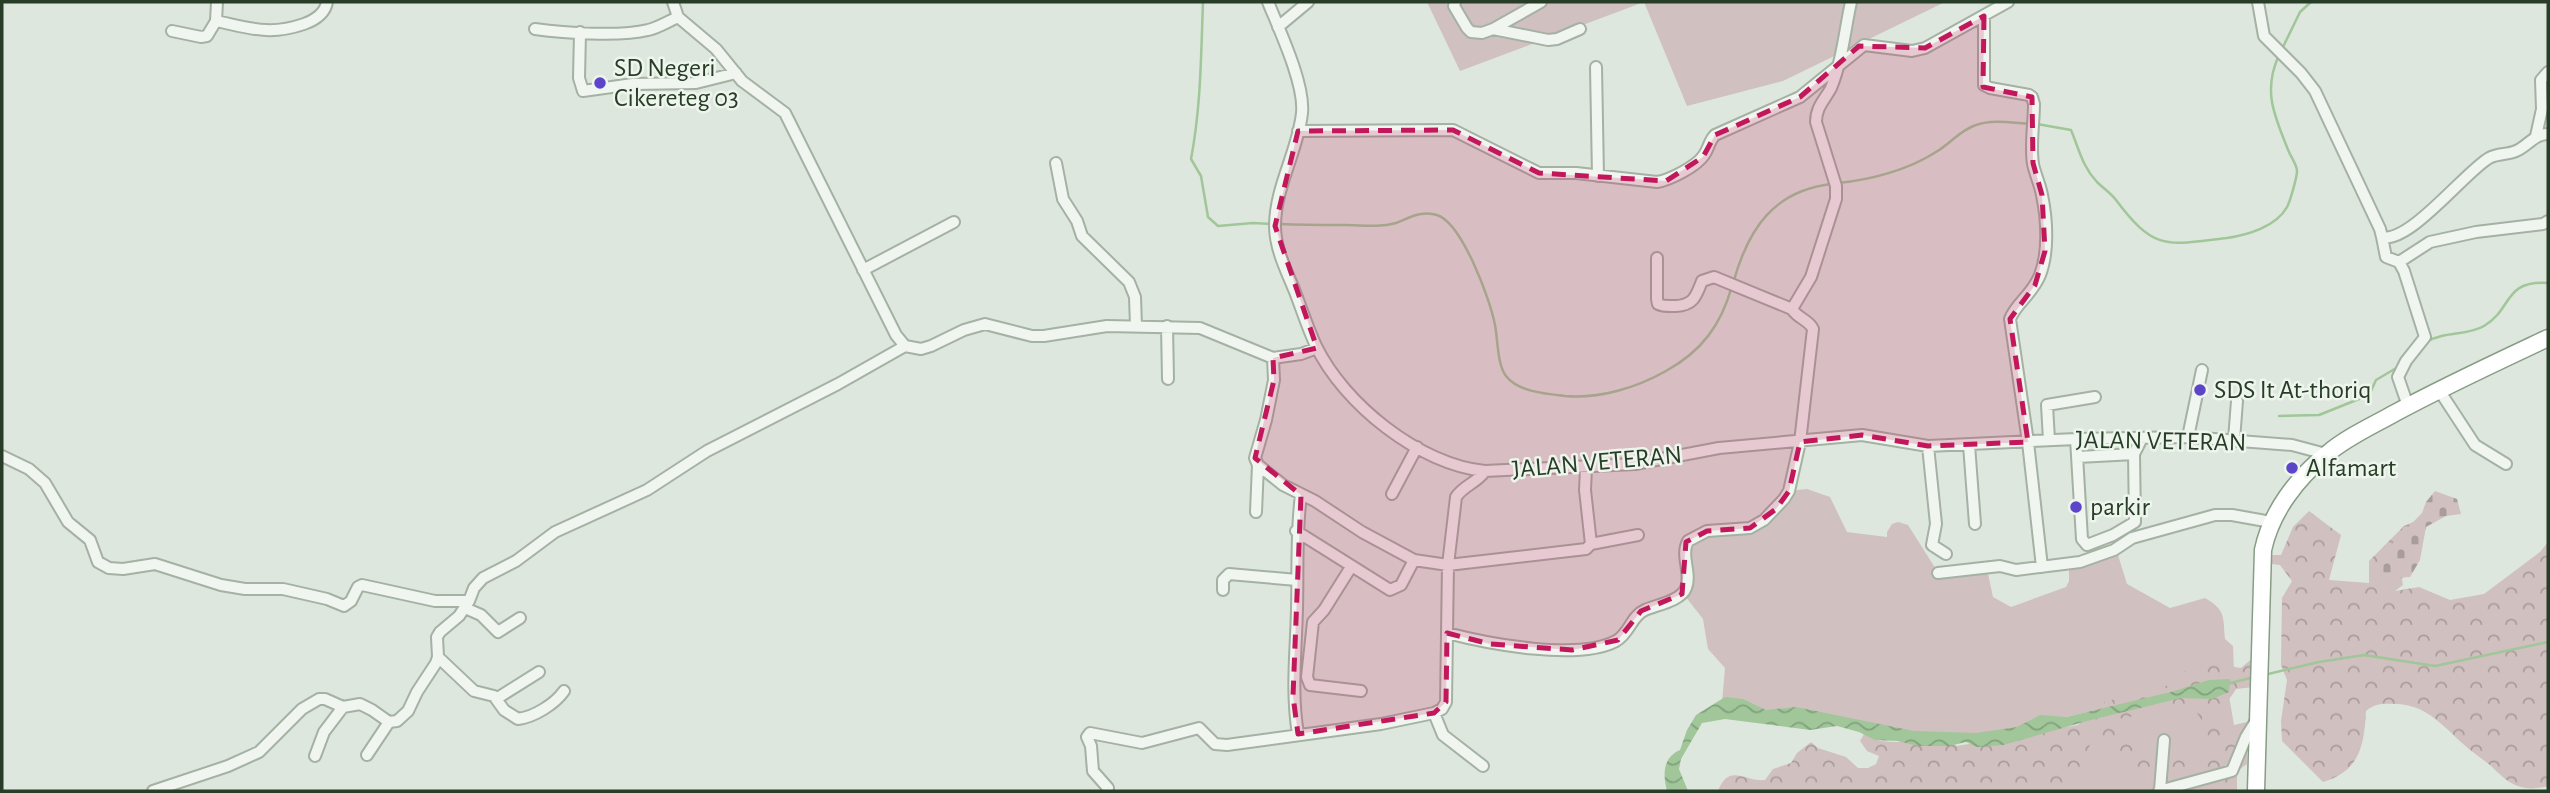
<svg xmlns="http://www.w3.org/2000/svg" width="2550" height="793" font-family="'Alegreya Sans',sans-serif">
	<defs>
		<pattern id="forest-crowns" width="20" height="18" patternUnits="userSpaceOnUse" patternTransform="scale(1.75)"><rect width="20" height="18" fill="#d0c0bf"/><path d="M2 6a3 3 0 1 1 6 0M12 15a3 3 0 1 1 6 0" fill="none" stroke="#a99d9b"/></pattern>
		<pattern id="cemetery-stones" width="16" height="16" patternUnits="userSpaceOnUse" patternTransform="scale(1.75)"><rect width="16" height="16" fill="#d0c0bf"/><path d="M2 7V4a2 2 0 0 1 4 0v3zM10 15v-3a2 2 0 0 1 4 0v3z" fill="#a99d9b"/></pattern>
		<pattern id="water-waves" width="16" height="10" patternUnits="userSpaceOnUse" patternTransform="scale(1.75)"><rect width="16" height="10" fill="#a0c699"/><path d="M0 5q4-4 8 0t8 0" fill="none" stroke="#82a27d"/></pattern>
	</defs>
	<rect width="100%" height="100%" fill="#dee7dd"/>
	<!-- grass -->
	<path fill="#d0c0bf" d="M1427 2H1945L1783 81 1687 106 1644 2 1460 71Z
		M1807 489 1830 497 1847 532 1887 537V532L1892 524 1898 522 1908 525 1939 574 1987 569 1993 597 2011 607 2066 587 2069 581V568L2117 552 2127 584 2170 608 2205 598C2226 610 2223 617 2225 639L2233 646 2234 671 2171 693 2017 728 1976 734 1914 732 1767 711 1722 702 1725 668 1708 649 1703 619 1685 596 1689 542 1697 536 1750 530 1797 490Z
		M2228 690 2234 725 2247 722V764L2237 771V791H2059L2100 724 2113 714Z"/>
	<!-- forest -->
	<path fill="url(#forest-crowns)" d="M2309 511 2341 535 2329 580 2369 583V561L2404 526 2413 522 2412 554 2402 580 2403 585 2395 591 2419 587 2450 600 2484 594 2540 552 2548 542V786C2521 793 2509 784 2491 766 2484 760 2476 755 2469 749 2446 730 2429 705 2397 704 2384 704 2377 702 2366 711 2364 746 2360 771 2323 782L2282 741 2281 721 2287 680 2281 665 2282 598 2292 581 2280 565 2271 564 2272 555H2281L2293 527Z
		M2254 657V687L2236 689C2225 709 2214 704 2231 729L2240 733 2243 738 2238 751 2228 765 2230 791H2201L2195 786 2186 791H2166L2149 773 2115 775 2118 767 2135 764 2141 748 2152 750 2164 765 2169 766 2179 759 2181 753C2192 755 2202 758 2210 747L2209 740 2202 733V721L2195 710 2169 707 2156 714H2142L2138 718 2133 716 2122 719C2115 715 2105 710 2104 702L2166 686 2184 672 2192 662 2201 667 2221 658 2229 666 2241 668Z
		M2106 712C2123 723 2118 723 2127 738 2132 747 2136 749 2130 759L2113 758 2108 743 2102 738 2091 741 2084 764C2073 771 2071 779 2065 791H1718C1729 762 1745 782 1765 780L1773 769 1791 763 1797 753 1811 742 1818 748 1846 757 1858 768H1868L1876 764 1879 756 1867 751 1860 741 1864 734 1880 741 1893 742H1953L1957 746 2078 725 2085 718Z"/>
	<!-- cemetery -->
	<path fill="url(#cemetery-stones)" d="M2435 491 2457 499 2461 514 2446 516 2426 527 2420 560 2410 577 2381 579 2383 553 2422 513 2426 502Z"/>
	<!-- water -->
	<path fill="url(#water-waves)" d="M2230 679 2229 692 2212 699 2181 698 2087 721 2003 745 1977 747 1966 742 1948 746H1919L1897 741 1875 740 1859 732 1837 726 1810 730 1725 719 1702 723 1681 759 1679 769 1688 791H1667C1663 775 1662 758 1680 750L1687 730 1696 715 1725 697 1743 699 1766 710 1796 707 1914 731 1976 733 2017 727 2040 715 2066 717 2171 692 2209 680Z"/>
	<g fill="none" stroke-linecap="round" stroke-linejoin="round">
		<!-- stream -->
		<path stroke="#a0c699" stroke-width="2.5" d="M1203 2C1201 55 1201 107 1191 159L1201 176 1208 217 1218 226 1253 223 1273 224
			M2282 49 2300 12 2311 2
			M2037 124 2071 130C2079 149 2082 166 2097 182 2103 188 2111 193 2116 200 2155 252 2167 245 2227 238 2247 235 2276 227 2287 207 2290 202 2297 177 2297 171 2297 165 2291 157 2289 152 2275 117 2262 92 2279 55
			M1838 183C1870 180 1908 170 1936 152 1950 144 1960 130 1976 125 1993 119 2013 123 2030 124
			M1280 224C1301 225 1322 225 1344 225 1362 225 1378 228 1396 223 1409 218 1422 210 1437 215 1462 223 1490 299 1495 325 1498 340 1497 364 1506 376 1518 392 1547 394 1565 396 1599 399 1636 388 1666 371 1702 351 1721 325 1732 286
			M1734 280C1749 228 1774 191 1831 184
			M2426 342C2444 331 2467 336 2484 326 2513 309 2503 280 2548 283
			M2279 416 2319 415 2369 395 2376 380 2398 367
			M2264 675 2319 662 2364 655 2435 666 2548 642
			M2227 684 2254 677"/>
		<defs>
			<path id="minor" d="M673 2 678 17 716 49 742 81 785 113 896 335 905 346 921 349 931 346 964 330 985 324 1032 336H1044L1107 326 1200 328 1273 358 1301 354 1317 348
				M1268 2C1279 29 1305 84 1302 113 1298 151 1275 187 1275 226 1275 249 1287 272 1295 292 1302 310 1308 329 1316 346 1344 404 1420 465 1485 471L1635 464 1719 448 1862 435 1928 446 2076 439 2188 437 2292 445 2326 454
				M1455 2 1454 6 1467 28 1471 32 1482 33 1493 29 1548 40 1557 39 1580 29
				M2258 2 2264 36 2301 73 2315 91 2380 229 2382 237C2409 244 2465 172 2489 158 2498 153 2507 155 2516 151 2528 146 2534 134 2548 134
				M1984 16V85L1990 88 2029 95 2032 97 2034 104C2034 123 2030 145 2033 164 2035 174 2040 184 2042 195 2047 219 2049 252 2040 275 2032 295 2016 303 2010 319L2028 442 2042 567
				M216 21C250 28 269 36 304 24 315 20 325 14 327 2
				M1278 27 1308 2
				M535 29C564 33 620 37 648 30 658 28 669 21 678 17
				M1493 29 1541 2
				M172 31 201 37 207 36 216 21 217 2
				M580 32 579 78 583 91 633 84 696 83 736 73
				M1596 67 1598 176
				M1298 131 1453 130 1539 173H1576L1657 182C1670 180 1697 166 1704 155 1709 148 1709 141 1715 135L1800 97 1864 45 1912 51 1925 48 2008 2
				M2536 136 2542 109 2541 80 2548 72
				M1056 163 1063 199 1077 221 1082 236 1129 282 1135 297 1136 326
				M2382 237 2386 257 2399 262 2404 271 2425 337 2406 361 2398 377 2408 406
				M1657 258V299L1658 304C1665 307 1669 306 1676 306 1694 305 1696 296 1702 281L1714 277 1792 309
				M2399 262 2430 242 2476 232 2543 224 2548 221
				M863 270 954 222
				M1167 326 1168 379
				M1273 358 1274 380 1266 420 1255 458 1258 465 1283 485 1315 501 1362 532 1414 560 1448 565 1586 549 1591 544 1585 490 1586 468
				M2439 390 2475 445 2506 464
				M2188 437 2202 370
				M2076 439 2082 539 2087 545 2113 535 2135 522 2134 454 2142 438
				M2049 440 2047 405 2095 397
				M2234 440 2237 401
				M1969 445 1975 524
				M1928 446 1936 524 1932 545 1946 554
				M2 456 29 469 45 483 68 522 90 540 98 562 109 568 123 569 155 564 221 585 245 589H283L327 599 344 606 351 601 358 587 362 585 435 601H469
				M2078 457 2134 454
				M1392 494 1417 447
				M1256 512 1258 465
				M1296 531 1390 590 1401 585 1414 560
				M1591 544 1638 535
				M1351 567 1324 610 1313 622 1307 677 1310 685 1361 691
				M1938 573 2000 566 2016 570 2080 562 2114 550 2132 538 2215 515H2232L2271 522
				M1223 590V580L1229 574 1297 580
				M465 608 481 615 498 632 520 618
				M1447 633C1489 644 1578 661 1616 641 1630 633 1631 616 1645 610 1656 605 1681 601 1686 588 1692 573 1680 556 1688 541L1707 531 1750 528 1764 520 1784 499 1789 491 1800 442 1813 329C1809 320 1797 318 1792 309L1811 277 1836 199V186L1816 122C1816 107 1824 101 1831 88 1842 62 1845 29 1851 2
				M438 657 474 691 494 696 504 710 518 719C534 717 555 704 564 691
				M496 699 539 672
				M1434 713 1443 735 1483 766
				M1298 734C1291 692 1296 652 1297 609 1298 570 1296 533 1301 495
				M367 755 389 722
				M315 756 324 732 343 707
				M2160 790 2164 740
				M153 791 228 766 259 752 302 709 319 699H325L343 707 360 704 372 710 389 722 397 721 408 711 417 692 436 663 438 657 437 637 440 632 459 616 469 601 474 588 483 578 516 561 555 532 647 490 707 451 838 384 905 346
				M1107 791 1108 788 1093 771 1091 746 1087 737 1090 733 1142 743 1199 728 1215 744 1227 745 1381 724 1434 713 1442 709 1446 702 1448 565 1456 497C1464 485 1477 483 1485 471
				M2159 791 2232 771 2246 737 2257 719"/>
			<path id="highway" d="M2256 791 2263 550C2271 512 2297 478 2327 454 2347 437 2372 426 2395 413 2445 386 2497 362 2548 338"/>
		</defs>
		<!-- minor casing -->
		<use href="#minor" stroke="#a4b1a3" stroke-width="14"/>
		<!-- highway casing -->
		<use href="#highway" stroke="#879d85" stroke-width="19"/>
		<!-- minor -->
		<use href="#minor" stroke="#f0f5f0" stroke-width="10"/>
		<!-- highway -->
		<use href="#highway" stroke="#fff" stroke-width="16"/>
	</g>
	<!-- marked area -->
	<path fill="#c2185b" fill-opacity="0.2" stroke="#c2185b" stroke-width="5" stroke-dasharray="14 9" stroke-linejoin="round" d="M1984 16 1983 87 2032 97 2033 163 2042 195 2045 251 2035 285 2010 319 2028 442 1928 446 1862 435 1800 442 1789 491 1776 509 1750 528 1707 531 1686 542 1682 594 1641 611 1618 640 1572 650 1490 644 1447 633 1446 702 1434 713 1298 734 1293 696 1301 495 1255 458 1274 380 1273 358 1317 348 1275 226 1298 131 1453 130 1539 173 1666 181 1703 157 1715 135 1800 97 1859 46 1925 48Z"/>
	<!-- markers -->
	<g fill="#5d45c9" stroke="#edf5ed" stroke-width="2.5">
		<circle cx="600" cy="83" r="7"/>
		<circle cx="2200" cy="390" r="7"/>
		<circle cx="2292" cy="468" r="7"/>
		<circle cx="2076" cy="507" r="7"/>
	</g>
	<g text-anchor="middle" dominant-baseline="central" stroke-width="5" stroke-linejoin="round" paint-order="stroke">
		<!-- poi labels -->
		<g font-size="26" fill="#283d27" stroke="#edf5ed" text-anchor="start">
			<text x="614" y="68">SD Negeri<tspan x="614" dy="30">Cikereteg 03</tspan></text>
			<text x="2214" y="390">SDS It At-thoriq</text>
			<text x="2306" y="468">Alfamart</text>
			<text x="2090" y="507">parkir</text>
		</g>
		<!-- street labels -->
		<g font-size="26" fill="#283d27" stroke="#edf5ed">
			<text transform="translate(2161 441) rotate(1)">JALAN VETERAN</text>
			<text transform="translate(1597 462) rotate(-5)">JALAN VETERAN</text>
		</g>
	</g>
	<!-- border -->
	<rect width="2550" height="793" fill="none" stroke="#283d27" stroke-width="7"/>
</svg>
